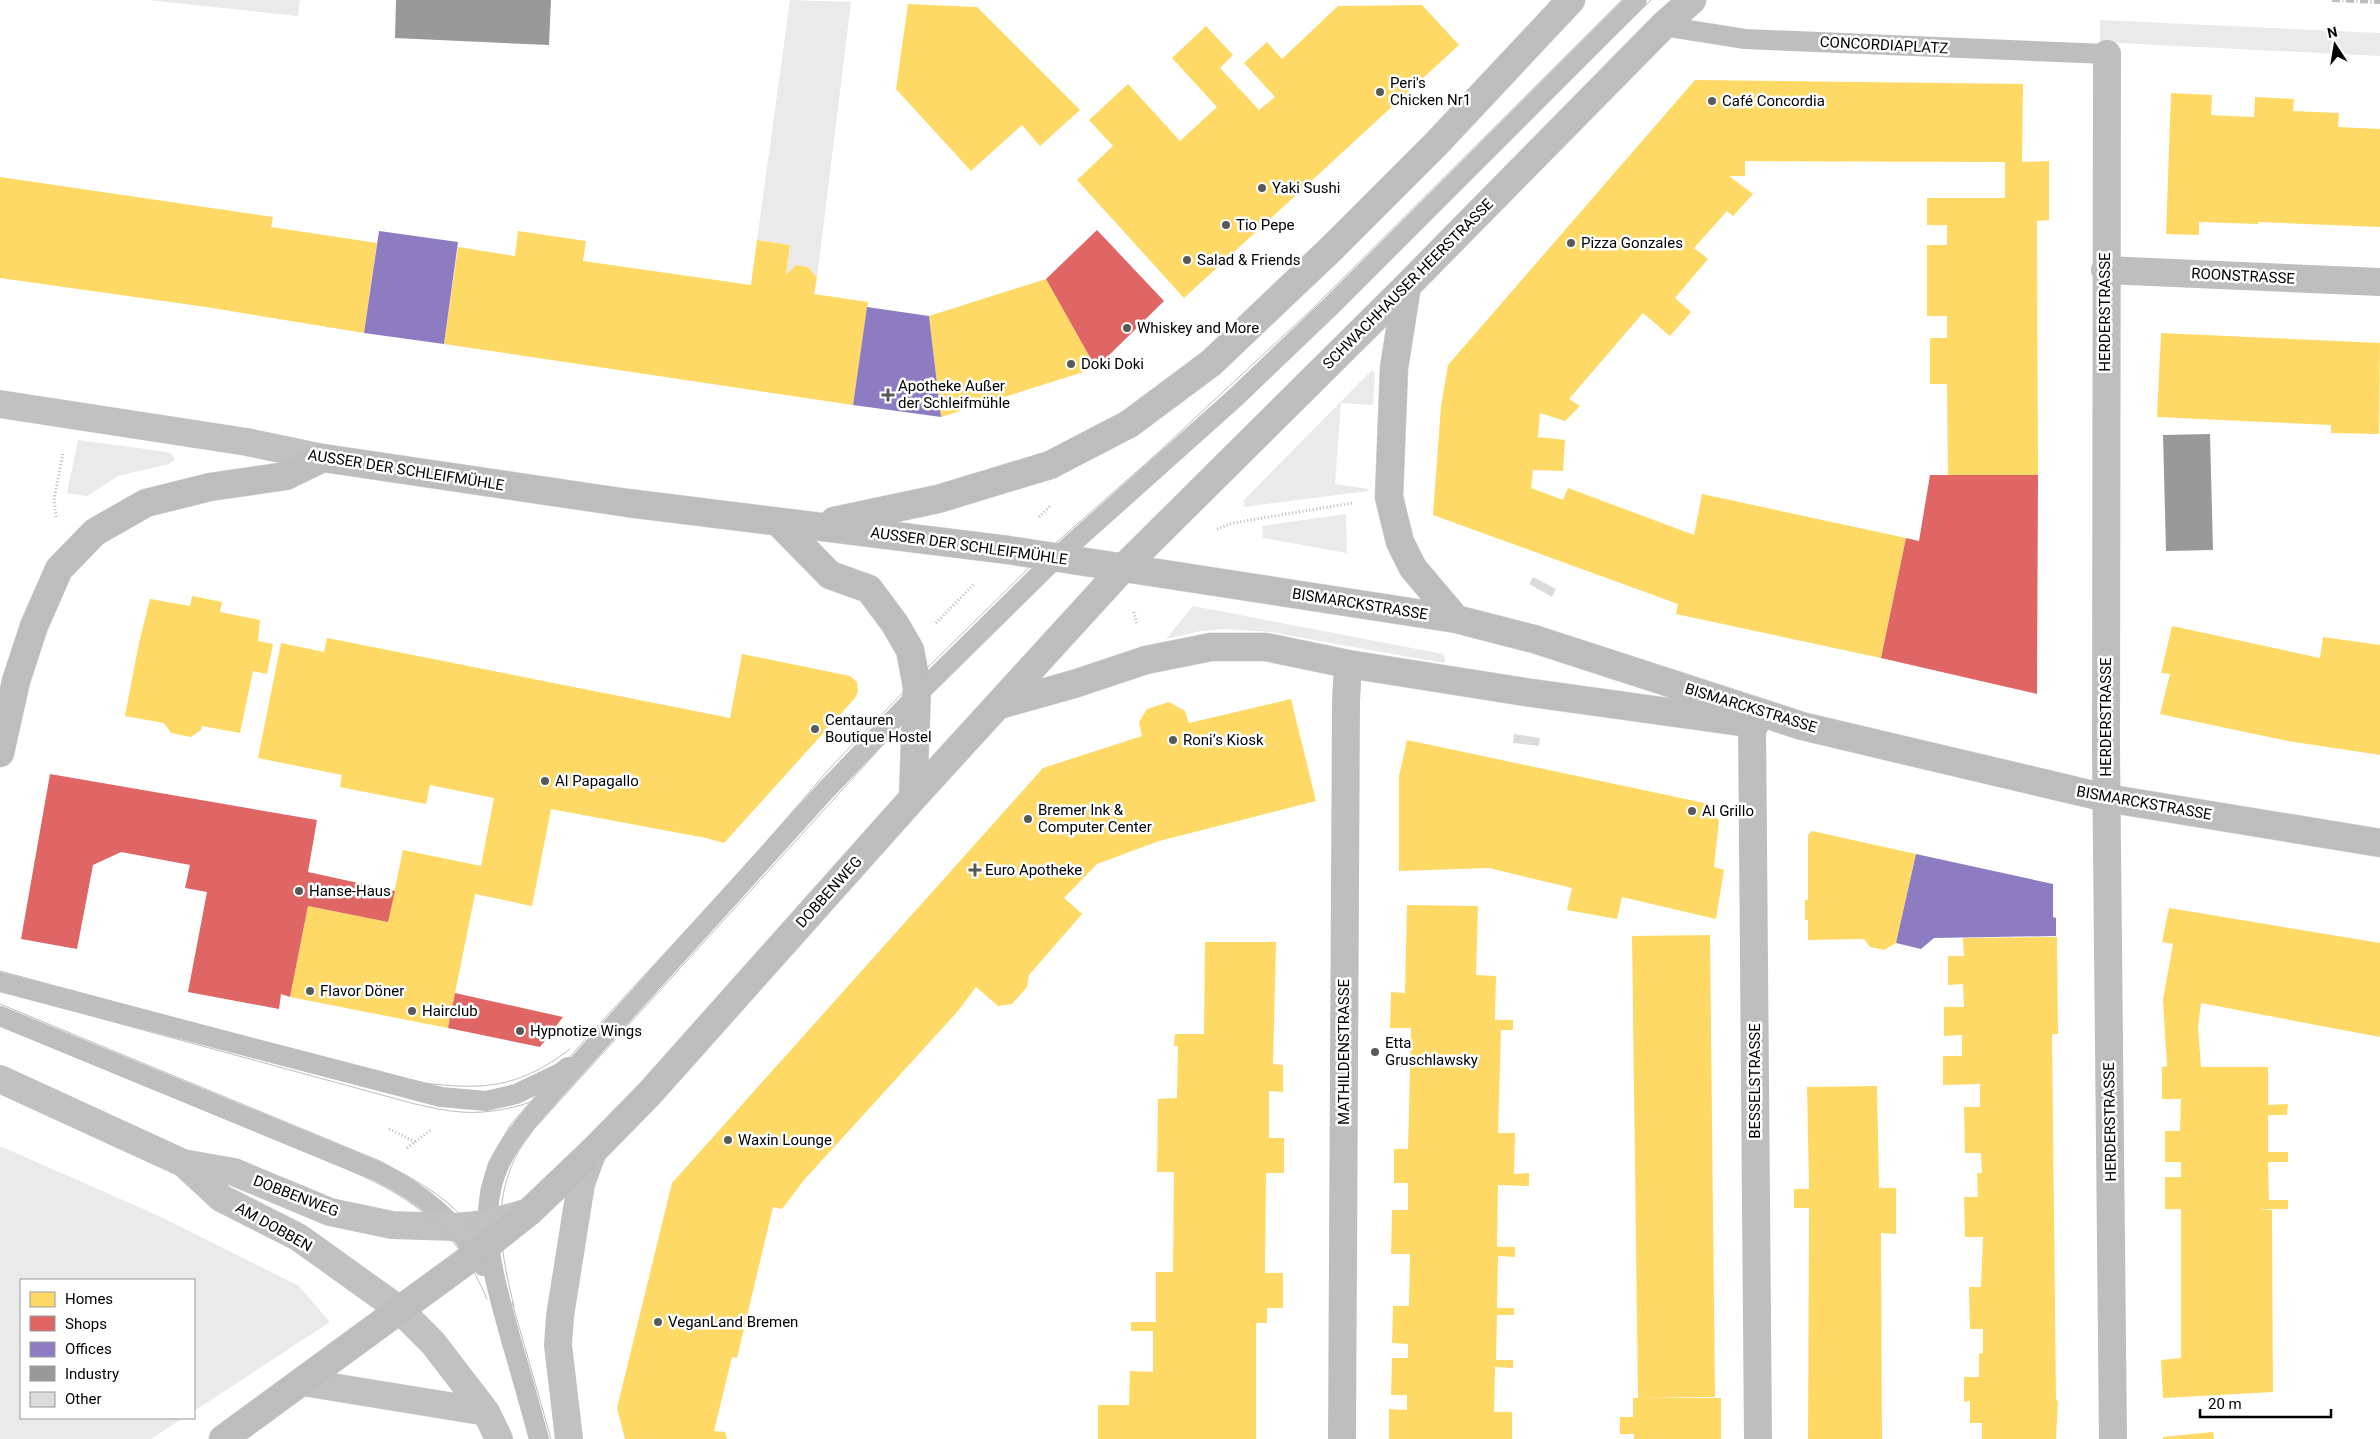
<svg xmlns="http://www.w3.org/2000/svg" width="2380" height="1439" font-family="Roboto,sans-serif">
	<rect width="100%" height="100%" fill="#fff"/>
	<!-- green -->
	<path fill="#eaeaea" d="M148 0H300L298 16Z
		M790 0 851 2 817 278 808 267 796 265 786 275 790 245 757 240Z
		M2100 20 2380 33V56L2100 42Z
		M1372 370 1375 373 1373 405 1341 403 1335 484 1369 489 1368 491 1243 507 1245 503 1243 501Z
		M78 440 167 452 172 454 175 460 169 464 118 476 87 496 67 493Z
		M1346 514 1347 553 1263 538 1262 526Z
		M1193 606 1443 654 1446 660 1443 663 1270 632 1227 629 1201 631 1166 639Z
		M0 1146 159 1216 299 1286 330 1322 194 1411V1280H21V1418H183L151 1439H0Z"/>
	<!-- homes -->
	<path fill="#ffd966" d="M908 4 977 7 1080 110 1040 146 1022 125 971 171 896 89Z
		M1422 5 1459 45 1184 298 1077 180 1113 146 1089 120 1128 84 1180 141 1217 107 1172 58 1206 26 1233 55 1220 68 1259 110 1275 97 1244 63 1267 42 1282 59 1338 6Z
		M1695 80 2023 84 2022 162 2049 161V220L2037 221 2038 475H1948L1947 384H1930V338H1947V316H1927V245H1947V225H1927V198H2005V162L1745 161V176H1729L1753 194 1733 216 1727 211 1694 248 1708 259 1675 298 1691 312 1670 336 1643 313 1569 399 1580 406 1565 421 1540 413 1538 437 1565 440 1563 471 1533 470 1531 488 1563 500 1568 488 1694 535 1702 494 1906 538 1881 658 1676 614 1678 604 1433 515 1441 406 1448 365Z
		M2171 93 2212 95 2211 115 2232 116 2254 117 2255 97 2294 99 2293 111 2339 113 2338 127 2380 129V227L2258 222V224L2199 222V235L2166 234Z
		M0 177 273 217 271 227 377 243 364 333 206 307 0 278Z
		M518 231 586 241 583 261 751 285 757 240 790 245 786 275 796 265 808 267 817 278 814 294 868 302 853 405 444 344 458 247 515 256Z
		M1046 279 1096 368 941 417 929 316Z
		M2161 333 2380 343 2379 434 2331 433V425L2157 417Z
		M192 596 222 602 220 612 260 620 258 641 273 644 267 674 253 671 240 733 202 726 201 730 191 737 171 733 164 723 125 716 139 643 150 599 190 606Z
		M2172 626 2320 658 2323 637 2380 645V755L2288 741 2160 714 2170 674 2161 673Z
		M327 638 730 718 742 654 850 676 857 682 858 691 855 698 724 843 706 838 551 809 532 906 475 894 448 1028 290 997 308 906 388 922 403 850 481 866 494 798 430 785 426 804 340 787 342 775 258 758 281 643 324 652Z
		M1291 699 1316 801 1159 841 1097 864 1064 898 1082 914 1029 975 1027 987 1012 1004 998 1006 976 987 958 1011 804 1180 782 1209 773 1207 737 1358 732 1357 714 1431 725 1432 727 1439H625L617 1408 672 1183 1043 768 1142 736 1139 722 1147 709 1169 702 1185 711 1189 723Z
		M1407 740 1709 804 1719 821 1714 867 1724 870 1716 919 1622 897 1617 919 1567 910 1572 888 1489 868 1399 871V776Z
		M1812 831 1916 854 1896 943 1884 950 1870 947 1864 939 1808 940V920H1805V900H1808V835Z
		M1407 905 1478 906 1476 975 1496 976 1495 1020H1513V1030H1501L1498 1133H1515L1514 1174 1529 1173V1186L1498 1185 1497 1247H1515V1257L1498 1256 1497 1308H1514V1315H1497L1496 1360H1513V1368L1495 1367 1494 1412H1512V1439H1389V1409L1407 1410V1395H1391L1392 1358H1408V1344L1392 1343 1393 1306H1409L1410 1254H1391L1392 1210H1408V1183H1394V1149H1408L1411 1028H1390L1391 992 1405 993Z
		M2169 908 2380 943V1037L2201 1003 2198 1027 2201 1067H2268V1105L2288 1104 2287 1115H2268V1152H2288V1162H2268L2269 1200H2288V1209H2259L2272 1210 2273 1392 2163 1398 2161 1360 2181 1358V1209H2165V1177H2181V1162H2165V1131H2180L2181 1099H2162V1067L2167 1066 2163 1000 2173 944 2162 942Z
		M1710 935 1715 1397 1638 1398 1632 936Z
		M2057 937 2058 1034H2052L2056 1401 2058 1400 2056 1439H1982V1423H1970V1401L1964 1402V1377H1979V1354L1983 1353V1329H1970L1969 1287H1981L1983 1237H1965L1964 1197H1978L1977 1173H1982L1981 1153H1965L1964 1107H1980V1084L1943 1085V1056H1962V1035L1944 1036V1007H1964L1963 984 1948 985V956H1964L1963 938Z
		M1205 942H1276L1273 1064 1283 1065V1092L1269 1091V1138H1284V1173H1266L1265 1273H1283V1308H1267V1323H1256V1439H1098V1405H1129L1130 1371 1153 1372V1331H1131V1322H1156V1272H1173L1174 1172H1157L1158 1099 1177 1098 1178 1046H1174L1175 1034H1204Z
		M1877 1086 1879 1188H1896V1234L1881 1233 1882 1439H1808L1809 1208H1794V1189H1809L1807 1087Z
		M1633 1398H1721V1439H1634V1434H1620V1417H1633Z
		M2213 1432 2214 1439H2163V1437Z"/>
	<!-- shops -->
	<path fill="#e06666" d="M1097 230 1164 301 1096 368 1046 279Z
		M1930 475H2038L2037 694 1881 658 1906 538 1919 541Z
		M50 774 317 820 308 872 395 891 388 922 308 906 290 997 281 994 279 1009 188 992 207 892 185 888 190 865 121 852 93 865 77 949 21 939Z
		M455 993 563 1017 540 1047 448 1028Z"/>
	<!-- offices -->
	<path fill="#8e7cc3" d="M379 231 458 242 444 344 364 333Z
		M867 307 929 316 941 417 853 405Z
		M1916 854 2053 884V917L2056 918V936L1934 938 1921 949 1896 943Z"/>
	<!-- industry -->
	<path fill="#999" d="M396 0H551L549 45 395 38Z
		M2210 434 2213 550 2166 551 2163 435Z"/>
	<!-- building -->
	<path fill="#dcdcdc" d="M1533 577 1556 589 1552 597 1529 584Z
		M1514 734 1540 738 1539 746 1513 743Z"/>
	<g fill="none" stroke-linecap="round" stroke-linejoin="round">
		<defs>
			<path id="primary" d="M1407 286 1394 368 1389 497 1400 542 1413 568 1456 619
				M834 521 938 499 1050 465 1129 424 1211 363 1332 248 1436 144 1571 0
				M778 522 830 575 869 589 895 624 910 650 917 687 913 798
				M999 705 1074 684 1146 660 1211 647H1266L1348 664 1525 692 1755 724
				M0 753 16 681 34 626 59 569 95 532 146 503 210 487 286 476 323 458 628 503 1008 550 1456 619 1534 639 1802 726 2106 798 2380 843
				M223 1439 476 1254 529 1212 593 1151 649 1094 913 798 1124 567 1407 286 1663 26 1692 0"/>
		</defs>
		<!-- primary casing -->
		<use href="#primary" stroke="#dbdbdb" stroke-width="29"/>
		<!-- path -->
		<path stroke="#b8b8b8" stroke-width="3" stroke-dasharray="1 2.5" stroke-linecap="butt" d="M56 517 54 500 63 452
			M1039 517 1050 506
			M1217 529 1233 523 1352 503
			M1134 612 1137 625
			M936 623 975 583
			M389 1129 416 1142
			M407 1148 432 1129"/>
		<!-- lane -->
		<path stroke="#bebebe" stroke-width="20" d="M1663 26 1745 39 2107 54
			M0 982 441 1097 486 1101 516 1094 562 1072 568 1067
			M0 1016 377 1171C422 1193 458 1222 483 1266
			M539 1439C530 1406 521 1373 511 1340 496 1283 473 1217 501 1161 514 1134 535 1113 554 1091L825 791 917 695 1056 558 1236 397 1331 306 1637 0"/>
		<!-- street -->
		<path stroke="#bebebe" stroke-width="28" d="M2107 54 2106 750 2113 1439
			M2105 270 2380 282
			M1752 724 1758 1439
			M1342 1439 1346 701 1348 664"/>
		<!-- secondary -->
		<path stroke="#c1c1c1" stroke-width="28" d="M0 404 247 442 323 458
			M0 1079 183 1163 221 1198 298 1237 400 1310 433 1343 486 1412 499 1439
			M183 1163 234 1172 330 1212 392 1225 455 1227 487 1224 529 1212
			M302 1382 486 1412
			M569 1439 558 1345 560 1316 581 1184 593 1151"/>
		<!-- primary -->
		<use href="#primary" stroke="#bdbdbd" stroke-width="28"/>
		<!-- tram -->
		<path stroke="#bdbdbd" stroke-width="1" d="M0 971 409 1081C476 1090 514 1092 570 1049
			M0 991 415 1104C430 1107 445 1111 461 1112 496 1115 548 1102 574 1078
			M0 1004 380 1161C411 1178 442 1193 465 1220 482 1239 493 1264 505 1286
			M0 1026 351 1171C415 1198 460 1234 487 1299
			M512 1302 551 1439
			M514 1307C502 1254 491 1210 515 1158 520 1147 528 1138 534 1129L952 669 1067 559 1238 407 1319 330 1513 134 1651 0
			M531 1439 495 1314 480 1251 477 1225 481 1189 489 1161 511 1124 590 1034 747 864 830 768 916 679 1042 555 1152 458 1311 310 1622 0"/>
		<!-- rail -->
		<path stroke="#bdbdbd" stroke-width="4" stroke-dasharray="8 2.5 1 2.5" stroke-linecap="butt" d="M2332 0 2380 2"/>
	</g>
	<!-- markers -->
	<g fill="#595959" stroke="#fff" stroke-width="2">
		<circle cx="1380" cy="92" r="5"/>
		<circle cx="1712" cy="101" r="5"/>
		<circle cx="1262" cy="188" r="5"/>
		<circle cx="1226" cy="225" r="5"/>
		<circle cx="1571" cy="243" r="5"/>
		<circle cx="1187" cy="260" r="5"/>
		<circle cx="1127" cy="328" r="5"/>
		<circle cx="1071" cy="364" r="5"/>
		<path d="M885.5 387.5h5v5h5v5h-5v5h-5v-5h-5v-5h5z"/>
		<circle cx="815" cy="729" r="5"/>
		<circle cx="1173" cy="740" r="5"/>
		<circle cx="545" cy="781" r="5"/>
		<circle cx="1692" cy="811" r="5"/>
		<circle cx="1028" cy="819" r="5"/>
		<path d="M972.5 862.5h5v5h5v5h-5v5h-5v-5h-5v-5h5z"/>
		<circle cx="299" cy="891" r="5"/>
		<circle cx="310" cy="991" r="5"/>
		<circle cx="412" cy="1011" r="5"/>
		<circle cx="520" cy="1031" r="5"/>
		<circle cx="1375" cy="1052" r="5"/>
		<circle cx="728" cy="1140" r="5"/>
		<circle cx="658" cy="1322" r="5"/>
	</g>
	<g text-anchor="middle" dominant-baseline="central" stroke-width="5" stroke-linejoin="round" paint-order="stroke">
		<!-- street labels -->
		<g font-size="15" fill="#000" stroke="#fff">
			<text transform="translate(1884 45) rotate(3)">CONCORDIAPLATZ</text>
			<text transform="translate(2243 276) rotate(3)">ROONSTRASSE</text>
			<text transform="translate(1408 284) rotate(-45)">SCHWACHHAUSER HEERSTRASSE</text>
			<text transform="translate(2105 312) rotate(-90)">HERDERSTRASSE</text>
			<text transform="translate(406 470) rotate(9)">AUSSER DER SCHLEIFMÜHLE</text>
			<text transform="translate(969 546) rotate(8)">AUSSER DER SCHLEIFMÜHLE</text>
			<text transform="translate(1360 604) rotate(9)">BISMARCKSTRASSE</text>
			<text transform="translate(1751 708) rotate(17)">BISMARCKSTRASSE</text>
			<text transform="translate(2106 717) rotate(-90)">HERDERSTRASSE</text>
			<text transform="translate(2144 803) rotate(10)">BISMARCKSTRASSE</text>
			<text transform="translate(829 892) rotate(-48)">DOBBENWEG</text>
			<text transform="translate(1344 1052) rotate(-90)">MATHILDENSTRASSE</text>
			<text transform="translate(1755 1081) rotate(-90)">BESSELSTRASSE</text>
			<text transform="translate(2110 1122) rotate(-91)">HERDERSTRASSE</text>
			<text transform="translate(296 1196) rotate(21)">DOBBENWEG</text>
			<text transform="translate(274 1227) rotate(29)">AM DOBBEN</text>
		</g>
		<!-- poi labels -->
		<g font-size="15" fill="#000" stroke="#fff" text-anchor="start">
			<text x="1390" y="83">Peri's<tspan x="1390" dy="17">Chicken Nr1</tspan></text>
			<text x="1722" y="101">Café Concordia</text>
			<text x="1272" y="188">Yaki Sushi</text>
			<text x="1236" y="225">Tio Pepe</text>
			<text x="1581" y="243">Pizza Gonzales</text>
			<text x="1197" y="260">Salad &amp; Friends</text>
			<text x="1137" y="328">Whiskey and More</text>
			<text x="1081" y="364">Doki Doki</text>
			<text x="898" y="386">Apotheke Außer<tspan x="898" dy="17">der Schleifmühle</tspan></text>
			<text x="825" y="720">Centauren<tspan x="825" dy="17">Boutique Hostel</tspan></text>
			<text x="1183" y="740">Roniʼs Kiosk</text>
			<text x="555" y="781">Al Papagallo</text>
			<text x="1038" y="810">Bremer Ink &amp;<tspan x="1038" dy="17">Computer Center</tspan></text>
			<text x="1702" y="811">Al Grillo</text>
			<text x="985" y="870">Euro Apotheke</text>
			<text x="309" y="891">Hanse-Haus</text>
			<text x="320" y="991">Flavor Döner</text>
			<text x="422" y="1011">Hairclub</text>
			<text x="530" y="1031">Hypnotize Wings</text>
			<text x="1385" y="1043">Etta<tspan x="1385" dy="17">Gruschlawsky</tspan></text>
			<text x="738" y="1140">Waxin Lounge</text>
			<text x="668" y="1322">VeganLand Bremen</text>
		</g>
	</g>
	<!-- legend -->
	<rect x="20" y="1279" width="175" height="140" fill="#ffffff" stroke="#999999"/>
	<rect x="30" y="1292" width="25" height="15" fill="#ffd966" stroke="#999999"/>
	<text x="65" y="1304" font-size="15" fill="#000000">Homes</text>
	<rect x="30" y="1316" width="25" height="15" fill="#e06666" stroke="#999999"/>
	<text x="65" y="1329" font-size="15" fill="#000000">Shops</text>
	<rect x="30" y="1342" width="25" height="15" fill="#8e7cc3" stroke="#999999"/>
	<text x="65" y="1354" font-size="15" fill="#000000">Offices</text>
	<rect x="30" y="1366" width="25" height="15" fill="#999999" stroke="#999999"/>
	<text x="65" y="1379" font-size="15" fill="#000000">Industry</text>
	<rect x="30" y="1392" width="25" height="15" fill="#dcdcdc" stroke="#999999"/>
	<text x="65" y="1404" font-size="15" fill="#000000">Other</text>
	<!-- north arrow -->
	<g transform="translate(2335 45) rotate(348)" stroke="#ffffff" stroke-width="4" paint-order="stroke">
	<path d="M0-4L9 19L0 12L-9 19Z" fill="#000000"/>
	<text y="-8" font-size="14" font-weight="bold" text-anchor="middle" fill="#000000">N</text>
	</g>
	<!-- scale -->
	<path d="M2200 1409v8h131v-8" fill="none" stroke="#000000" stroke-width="2.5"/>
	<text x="2208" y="1409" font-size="15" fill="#000000" stroke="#ffffff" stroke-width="4" paint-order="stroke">20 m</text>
</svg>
